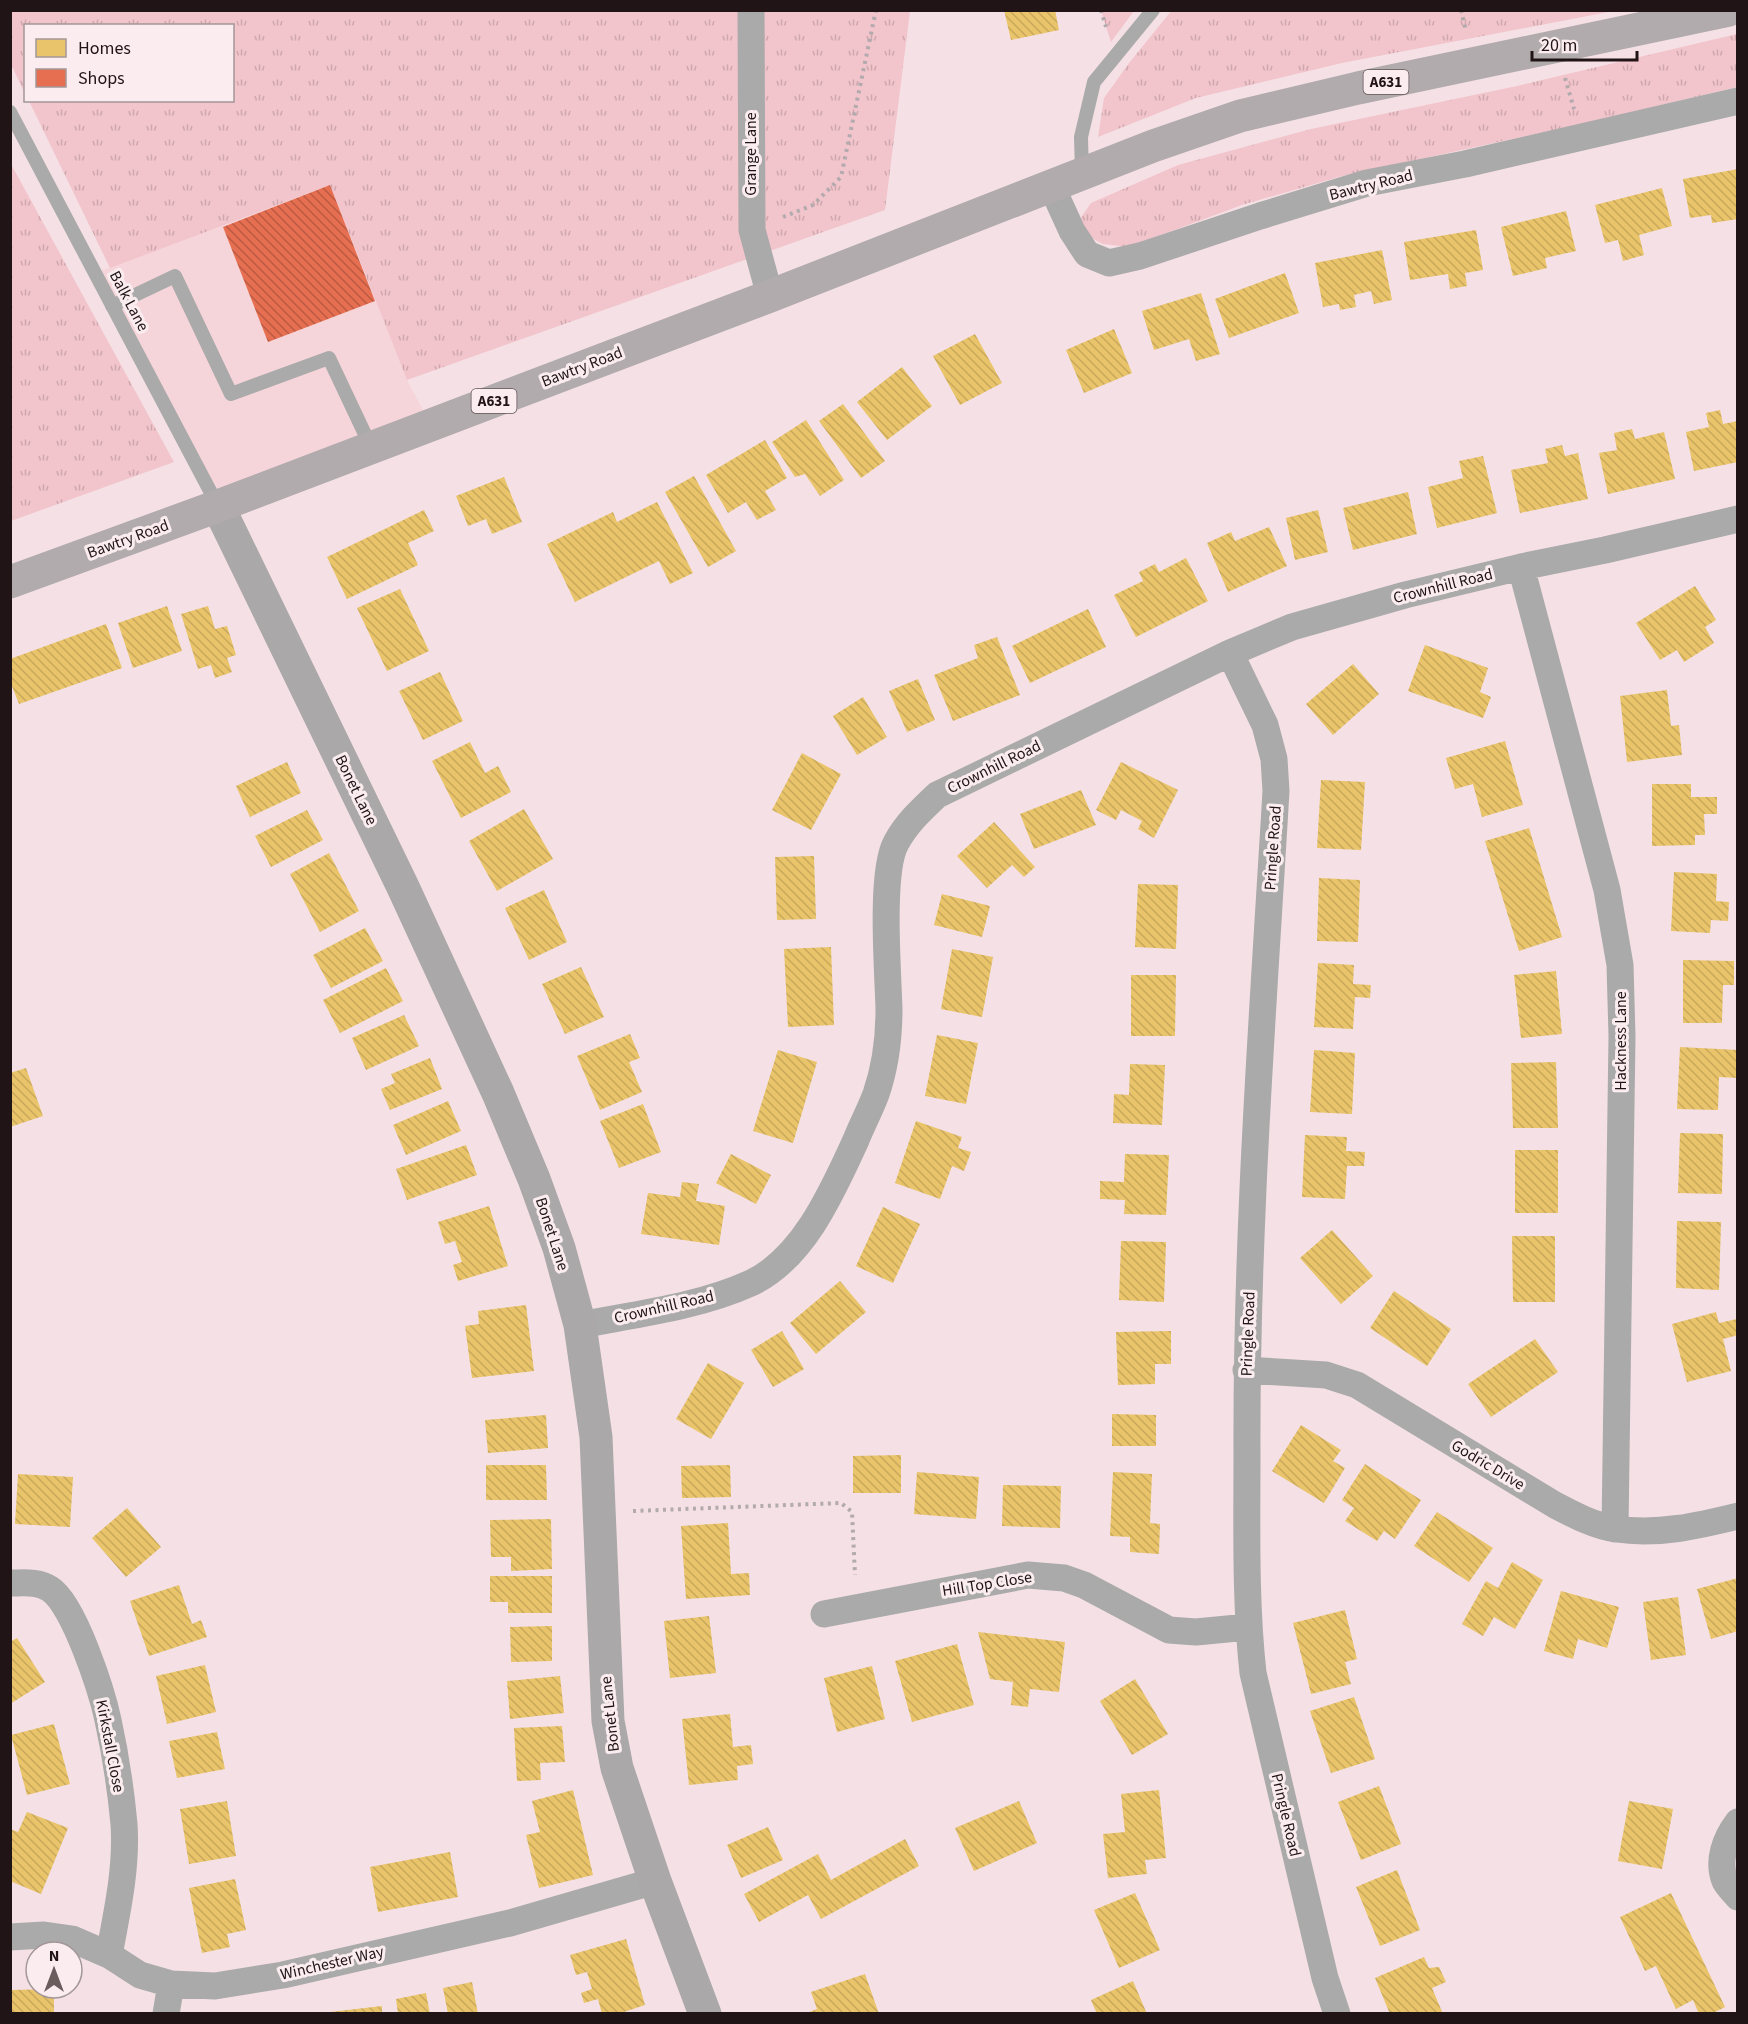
<svg xmlns="http://www.w3.org/2000/svg" width="1748" height="2024" font-family="'Source Sans 3',sans-serif">
	<defs>
		<pattern id="grass-tufts" width="24" height="20" patternUnits="userSpaceOnUse" patternTransform="scale(1.5)"><rect width="24" height="20" fill="#f2c4cc"/><path d="M3 7l-1-3M5 7V3M7 7l1-3M15 17l-1-3M17 17v-4M19 17l1-3" fill="none" stroke="#cfa8ae"/></pattern>
		<pattern id="homes-back-hatch" width="6" height="6" patternUnits="userSpaceOnUse" patternTransform="scale(1.5)"><rect width="6" height="6" fill="#e9c46a"/><path d="M-1 5l2 2M0 0l6 6M5-1l2 2" fill="none" stroke="#c8a85b"/></pattern>
		<pattern id="shops-back-hatch" width="6" height="6" patternUnits="userSpaceOnUse" patternTransform="scale(1.5)"><rect width="6" height="6" fill="#e76f51"/><path d="M-1 5l2 2M0 0l6 6M5-1l2 2" fill="none" stroke="#bb5a42"/></pattern>
	</defs>
	<rect width="100%" height="100%" fill="#f5e1e5"/>
	<!-- built -->
	<path fill="#f6d5da" d="M330 185 407 380 431 425 218 506 95 273Z"/>
	<!-- grass -->
	<path fill="url(#grass-tufts)" d="M1172 10H1614V11L1342 63 1196 98 1098 137 1104 98 1129 63Z
		M11 11H910L885 210 407 380 330 185 110 268 29 101 232 100V26H26L25 94 11 64Z
		M1101 11V10L1134 11 1111 42Z
		M1737 34V87L1577 125 1342 176 1242 205 1129 247 1103 244 1084 234 1080 219 1091 203 1178 165 1311 129 1517 86Z
		M11 164 174 462 11 521H10Z"/>
	<!-- homes -->
	<path fill="url(#homes-back-hatch)" d="M1004 10H1055L1059 30 1011 40Z
		M1738 169V219L1712 223 1711 215 1690 218 1683 179Z
		M1662 188 1672 226 1639 235 1644 255 1623 261 1618 240 1605 243 1595 205Z
		M1566 211 1576 251 1545 258 1547 268 1513 276 1501 227Z
		M1476 230 1483 270 1465 273 1467 286 1450 289 1448 274 1410 280 1404 242Z
		M1382 250 1392 300 1374 304 1371 291 1354 295 1356 307 1340 310 1339 304 1323 307 1315 263Z
		M1285 273 1299 313 1229 338 1215 299Z
		M1201 293 1220 354 1196 361 1189 339 1154 350 1142 311Z
		M1114 329 1132 373 1084 393 1066 350Z
		M975 334 1002 383 960 405 933 356Z
		M902 367 932 406 887 440 857 402Z
		M843 404 885 461 861 478 819 421Z
		M1720 410 1723 424 1738 421V462L1694 471 1686 432 1709 427 1706 413Z
		M806 420 844 480 820 496 805 474 795 477 772 442Z
		M1632 429 1635 439 1664 432 1675 479 1608 494 1599 453 1617 450 1614 433Z
		M765 440 787 478 765 491 776 510 757 520 746 502 728 513 706 475Z
		M1562 445 1565 456 1578 453 1588 499 1520 513 1511 470 1548 463 1545 449Z
		M1483 456 1497 513 1437 528 1428 487 1463 478 1459 461Z
		M694 476 736 551 708 567 665 492Z
		M504 477 522 522 492 534 486 519 468 526 456 496Z
		M1408 492 1417 534 1353 550 1343 508Z
		M657 502 693 573 670 584 659 561 575 602 547 544 613 512 617 522Z
		M424 510 434 531 408 543 418 565 347 599 327 557Z
		M1318 510 1328 552 1295 560 1286 518Z
		M1269 527 1287 566 1228 592 1207 543 1231 532 1235 541Z
		M1186 558 1208 601 1136 637 1114 595 1143 581 1139 572 1155 564 1159 572Z
		M1695 586 1716 620 1705 627 1714 643 1684 662 1677 650 1660 660 1636 623Z
		M400 589 429 651 387 671 357 608Z
		M167 606 182 651 133 668 118 623Z
		M208 606 215 629 227 626 236 655 227 658 232 672 215 678 211 665 198 669 181 614Z
		M1088 609 1106 647 1030 683 1012 646Z
		M106 624 122 668 19 704 10 681V659Z
		M997 637 1020 695 953 721 934 675 978 658 974 645Z
		M1425 645 1488 668 1480 692 1491 697 1483 718 1408 691Z
		M1353 664 1379 694 1333 735 1306 704Z
		M440 672 463 721 423 740 399 691Z
		M918 679 935 720 907 732 889 691Z
		M1667 690 1671 726 1679 725 1682 755 1627 762 1620 696Z
		M863 697 887 737 857 755 833 716Z
		M1505 741 1523 805 1482 817 1473 784 1455 789 1446 758Z
		M470 742 485 773 498 766 511 792 461 818 432 761Z
		M802 753 841 774 811 830 772 810Z
		M287 762 301 793 250 817 236 786Z
		M1121 762 1178 790 1154 838 1138 829 1142 821 1121 810 1116 820 1096 810Z
		M1321 780 1365 782 1361 850 1317 848Z
		M1652 784H1691V797H1717V814H1704L1705 835H1695V845L1652 846Z
		M1081 790 1096 825 1034 849 1020 814Z
		M524 809 553 859 497 891 469 841Z
		M307 810 323 840 271 867 255 836Z
		M994 822 1035 867 1024 877 1012 865 987 888 957 856Z
		M1529 828 1562 937 1519 951 1485 841Z
		M329 853 359 911 320 932 290 874Z
		M814 856 816 919 777 920 775 857Z
		M1674 872 1717 874 1716 901 1729 902 1728 921 1711 920 1710 933 1671 931Z
		M1319 878 1360 880 1358 942 1317 941Z
		M1138 884 1178 885 1176 949 1135 947Z
		M544 890 567 942 529 960 505 908Z
		M942 894 990 906 982 937 934 925Z
		M365 928 383 961 331 988 313 955Z
		M831 947 834 1025 788 1027 784 949Z
		M952 949 993 957 982 1017 941 1009Z
		M1683 960 1734 961V985H1723L1722 1023H1683Z
		M1318 963 1354 965 1353 984 1371 985 1370 998 1355 997 1353 1029 1314 1027Z
		M581 967 604 1017 565 1034 542 984Z
		M386 968 403 1001 340 1033 323 1000Z
		M1556 971 1562 1034 1521 1038 1514 975Z
		M1131 975H1176L1175 1036H1131Z
		M404 1015 419 1046 366 1070 352 1038Z
		M630 1034 640 1058 629 1062 642 1092 600 1110 577 1056Z
		M937 1035 978 1043 966 1104 925 1096Z
		M1680 1047 1738 1050V1078L1719 1077 1718 1110 1677 1109Z
		M778 1050 817 1062 793 1143 753 1131Z
		M1314 1050 1355 1053 1352 1114 1310 1112Z
		M430 1058 442 1089 390 1110 381 1089 395 1083 391 1074Z
		M1556 1062 1558 1128H1513L1511 1063Z
		M1130 1064 1165 1065 1162 1125 1113 1123 1114 1094 1129 1095Z
		M26 1068 43 1116 10 1127V1073Z
		M448 1101 461 1131 406 1155 393 1125Z
		M643 1104 661 1152 619 1168 600 1121Z
		M916 1121 962 1137 958 1148 971 1152 964 1171 952 1166 940 1199 895 1183Z
		M1680 1133 1723 1134 1722 1194 1678 1193Z
		M1305 1135 1347 1137 1346 1151 1365 1152 1364 1166H1347L1345 1199 1302 1197Z
		M466 1145 477 1175 407 1200 396 1169Z
		M1515 1150H1558V1213H1515Z
		M731 1154 771 1175 756 1204 716 1183Z
		M1125 1154 1169 1155 1166 1215 1124 1214 1125 1200 1100 1199V1181L1124 1182Z
		M682 1182 699 1184 696 1201 725 1206 719 1245 641 1234 648 1193 680 1197Z
		M489 1206 508 1266 458 1281 453 1265 462 1262 455 1241 445 1244 438 1222Z
		M883 1207 920 1224 893 1283 856 1266Z
		M1677 1221 1721 1222 1719 1290 1676 1288Z
		M1332 1230 1373 1276 1341 1304 1300 1258Z
		M1512 1236H1555V1302H1513Z
		M1121 1241 1166 1242 1164 1302 1119 1300Z
		M840 1281 866 1312 816 1354 790 1323Z
		M1394 1291 1451 1329 1427 1366 1370 1328Z
		M526 1305 534 1371 472 1378 465 1326 479 1324 478 1311Z
		M1716 1312 1719 1323 1737 1319 1738 1322V1335L1723 1339 1731 1371 1687 1382 1672 1324Z
		M782 1331 804 1369 773 1387 751 1350Z
		M1171 1331V1364H1155V1384L1118 1385 1116 1332Z
		M1535 1339 1558 1372 1491 1417 1468 1384Z
		M708 1363 744 1383 711 1439 676 1419Z
		M1112 1414 1156 1415V1446H1112Z
		M546 1415 548 1448 488 1453 485 1420Z
		M1301 1425 1341 1450 1333 1461 1345 1468 1324 1503 1272 1471Z
		M901 1455V1493H853V1456Z
		M1365 1464 1421 1500 1395 1539 1384 1531 1377 1541 1345 1521 1354 1508 1342 1500Z
		M486 1465H546L547 1500H486Z
		M730 1465 731 1497 682 1498 681 1466Z
		M917 1472 979 1477 976 1519 914 1514Z
		M1113 1472 1152 1474 1150 1523 1160 1524 1159 1554 1130 1552V1537L1110 1536Z
		M18 1474 73 1477 70 1527 15 1524Z
		M1003 1485 1061 1486 1060 1528 1002 1526Z
		M127 1508 161 1547 126 1577 92 1538Z
		M1437 1512 1493 1548 1469 1582 1414 1546Z
		M551 1519 552 1569 511 1571V1557H491L490 1520Z
		M728 1523 731 1574 749 1573 750 1595 686 1599 681 1526Z
		M1512 1562 1543 1580 1515 1629 1494 1617 1483 1636 1462 1624 1486 1581 1498 1588Z
		M490 1576H552V1613H508V1602H490Z
		M1738 1578V1631L1711 1639 1697 1589Z
		M179 1585 192 1624 201 1620 207 1637 149 1656 130 1601Z
		M1561 1591 1619 1607 1607 1648 1578 1639 1573 1659 1544 1651Z
		M1678 1597 1686 1655 1651 1660 1643 1602Z
		M1345 1610 1357 1659 1345 1662 1351 1684 1311 1694 1293 1623Z
		M709 1616 716 1673 670 1678 664 1621Z
		M552 1626V1661L511 1662 510 1627Z
		M978 1632 1065 1642 1059 1692 1030 1689 1028 1707 1011 1705 1013 1682 990 1679Z
		M17 1638 45 1682 10 1704V1642Z
		M957 1644 974 1705 912 1722 895 1661Z
		M205 1665 216 1712 167 1724 156 1676Z
		M872 1666 885 1719 837 1732 824 1678Z
		M560 1676 564 1713 510 1719 507 1681Z
		M1135 1679 1168 1734 1132 1755 1100 1701Z
		M1354 1697 1375 1759 1331 1773 1310 1711Z
		M730 1714 733 1747 751 1745 753 1764 737 1766 738 1780 689 1785 682 1719Z
		M54 1724 70 1784 27 1795 11 1735Z
		M562 1726 565 1762 540 1763 541 1780 517 1781 514 1728Z
		M217 1732 225 1769 177 1778 169 1741Z
		M1379 1786 1401 1844 1361 1860 1338 1802Z
		M573 1790 593 1875 539 1888 526 1835 540 1832 532 1801Z
		M1159 1790 1166 1858 1145 1860 1147 1874 1108 1878 1103 1834 1125 1832 1121 1794Z
		M227 1801 236 1856 189 1864 180 1809Z
		M1019 1801 1037 1843 974 1871 955 1828Z
		M1629 1801 1673 1809 1662 1869 1618 1861Z
		M27 1812 68 1828 41 1894 10 1881V1829L18 1832Z
		M768 1827 783 1860 741 1878 727 1845Z
		M905 1839 919 1866 821 1919 808 1895 759 1922 744 1894 818 1854 831 1880Z
		M450 1852 458 1897 378 1912 370 1867Z
		M1397 1870 1420 1930 1380 1946 1356 1887Z
		M235 1879 246 1930 227 1934 230 1947 202 1953 189 1888Z
		M1135 1893 1160 1950 1119 1968 1094 1910Z
		M1671 1893 1725 2007 1711 2014H1699L1693 2000 1676 2009 1656 1966 1645 1971 1620 1917Z
		M626 1939 645 2005 618 2014H602L598 1999 584 2003 581 1993 592 1989 587 1972 576 1975 570 1955Z
		M1424 1957 1429 1968 1439 1967 1446 1982 1432 1988 1443 2014H1390L1375 1978Z
		M865 1974 879 2014H804L817 2009 811 1992Z
		M1133 1981 1147 2014H1097L1091 2000Z
		M472 1982 478 2014H448L443 1988Z
		M54 1989V2014H10V1990Z
		M426 1993 430 2014H398L396 1999Z
		M382 2006V2014H330V2012Z"/>
	<!-- shops -->
	<path fill="url(#shops-back-hatch)" d="M330 185 375 301 268 342 223 227Z"/>
	<g fill="none" stroke-linecap="round" stroke-linejoin="round">
		<!-- path -->
		<path stroke="#b2aaac" stroke-width="4" stroke-dasharray="3 4.5" stroke-linecap="butt" d="M1101 10 1106 27
			M1461 10 1466 31
			M1565 78 1574 109
			M783 217 813 205 841 177 876 10
			M633 1511 841 1503 852 1512 855 1575"/>
		<!-- service -->
		<path stroke="#aaa" stroke-width="14" d="M10 112 218 506
			M1082 173 1081 137 1094 82 1153 10
			M112 306 175 276 231 394 329 358 371 447"/>
		<!-- minor -->
		<path stroke="#aaa" stroke-width="27" d="M751 10 752 230 770 296
			M1051 185 1072 231 1087 254 1109 263 1140 256 1260 216 1367 183 1465 164 1738 101
			M1521 567 1607 890 1620 965 1622 1036 1615 1529
			M1230 653 1265 725 1274 759 1276 791C1263 1011 1246 1232 1247 1452 1247 1526 1245 1600 1253 1673L1325 1978 1337 2014
			M580 1325C637 1314 698 1307 751 1283 804 1258 833 1190 856 1140 862 1125 870 1110 876 1094 885 1068 889 1037 889 1009 888 972 880 872 896 843 906 824 921 810 937 795L1230 653 1292 627 1405 595 1521 567 1605 550 1738 519
			M1246 1370 1326 1375 1357 1385 1555 1505C1574 1515 1595 1526 1616 1529 1658 1535 1698 1526 1738 1516
			M10 1583C24 1583 38 1581 50 1589 74 1604 102 1692 108 1720 115 1752 121 1792 124 1824 127 1868 117 1912 109 1955
			M824 1614 1028 1575 1064 1578 1084 1585 1169 1630 1196 1632 1248 1627
			M1738 1822C1725 1839 1717 1861 1725 1881 1728 1887 1734 1892 1738 1897
			M10 1937 44 1935 72 1939 109 1955 140 1975 171 1984 215 1986 283 1975 510 1923 655 1881
			M166 2014 171 1984"/>
		<!-- secondary -->
		<path stroke="#aba8aa" stroke-width="33" d="M218 506 402 885 498 1093 534 1179 559 1248 580 1325 596 1437 608 1721 617 1768 655 1881 705 2014"/>
		<!-- primary -->
		<path stroke="#b1abad" stroke-width="33" d="M10 582 218 506 770 296 1153 146 1240 116 1358 88 1729 10"/>
	</g>
	<g text-anchor="middle" dominant-baseline="central" stroke-width="6" stroke-linejoin="round" paint-order="stroke">
		<!-- shield labels -->
		<g fill="#fbedef" stroke="#625557" stroke-width="1.5">
			<rect x="1363.5" y="70" width="45" height="24" rx="4.5"/>
			<rect x="471.5" y="389" width="45" height="24" rx="4.5"/>
		</g>
		<g font-size="15" font-weight="bold" fill="#201416">
			<text x="1386" y="82">A631</text>
			<text x="494" y="401">A631</text>
		</g>
		<!-- street labels -->
		<g font-size="16" fill="#201416" stroke="#fbedef">
			<text transform="translate(751 154) rotate(-90)">Grange Lane</text>
			<text transform="translate(1371 185) rotate(-14)">Bawtry Road</text>
			<text transform="translate(129 301) rotate(62)">Balk Lane</text>
			<text transform="translate(582 367) rotate(-21)">Bawtry Road</text>
			<text transform="translate(128 539) rotate(-20)">Bawtry Road</text>
			<text transform="translate(1443 586) rotate(-14)">Crownhill Road</text>
			<text transform="translate(994 767) rotate(-26)">Crownhill Road</text>
			<text transform="translate(356 790) rotate(64)">Bonet Lane</text>
			<text transform="translate(1273 848) rotate(-86)">Pringle Road</text>
			<text transform="translate(1621 1041) rotate(-90)">Hackness Lane</text>
			<text transform="translate(552 1234) rotate(72)">Bonet Lane</text>
			<text transform="translate(664 1307) rotate(-13)">Crownhill Road</text>
			<text transform="translate(1248 1334) rotate(-88)">Pringle Road</text>
			<text transform="translate(1488 1465) rotate(31)">Godric Drive</text>
			<text transform="translate(987 1584) rotate(-9)">Hill Top Close</text>
			<text transform="translate(610 1714) rotate(-96)">Bonet Lane</text>
			<text transform="translate(110 1746) rotate(79)">Kirkstall Close</text>
			<text transform="translate(1286 1815) rotate(77)">Pringle Road</text>
			<text transform="translate(332 1963) rotate(-13)">Winchester Way</text>
		</g>
	</g>
	<!-- border -->
	<rect width="1748" height="2024" fill="none" stroke="#201416" stroke-width="24"/>
	<!-- legend -->
	<rect x="24" y="24" width="210" height="78" fill="#fbedef" stroke="#a39698" stroke-width="1.5"/>
	<rect x="36" y="39" width="30" height="18" fill="#e9c46a" stroke="#a39698" stroke-width="1.5"/>
	<text x="78" y="54" font-size="18" fill="#201416">Homes</text>
	<rect x="36" y="69" width="30" height="18" fill="#e76f51" stroke="#a39698" stroke-width="1.5"/>
	<text x="78" y="84" font-size="18" fill="#201416">Shops</text>
	<!-- north arrow -->
	<g transform="translate(54 1970)"><circle r="28" fill="#fbedef" stroke="#a39698" stroke-width="1.5"/>
	<path d="M0-4.5L10 22L0 15L-10 22Z" fill="#6b5c5e"/>
	<text y="-9" font-size="16" font-weight="bold" text-anchor="middle" fill="#201416">N</text>
	</g>
	<!-- scale -->
	<path d="M1532 51v9h105v-9" fill="none" stroke="#201416" stroke-width="3"/>
	<text x="1541" y="51" font-size="18" fill="#201416" stroke="#fbedef" stroke-width="4.5" paint-order="stroke">20 m</text>
</svg>
